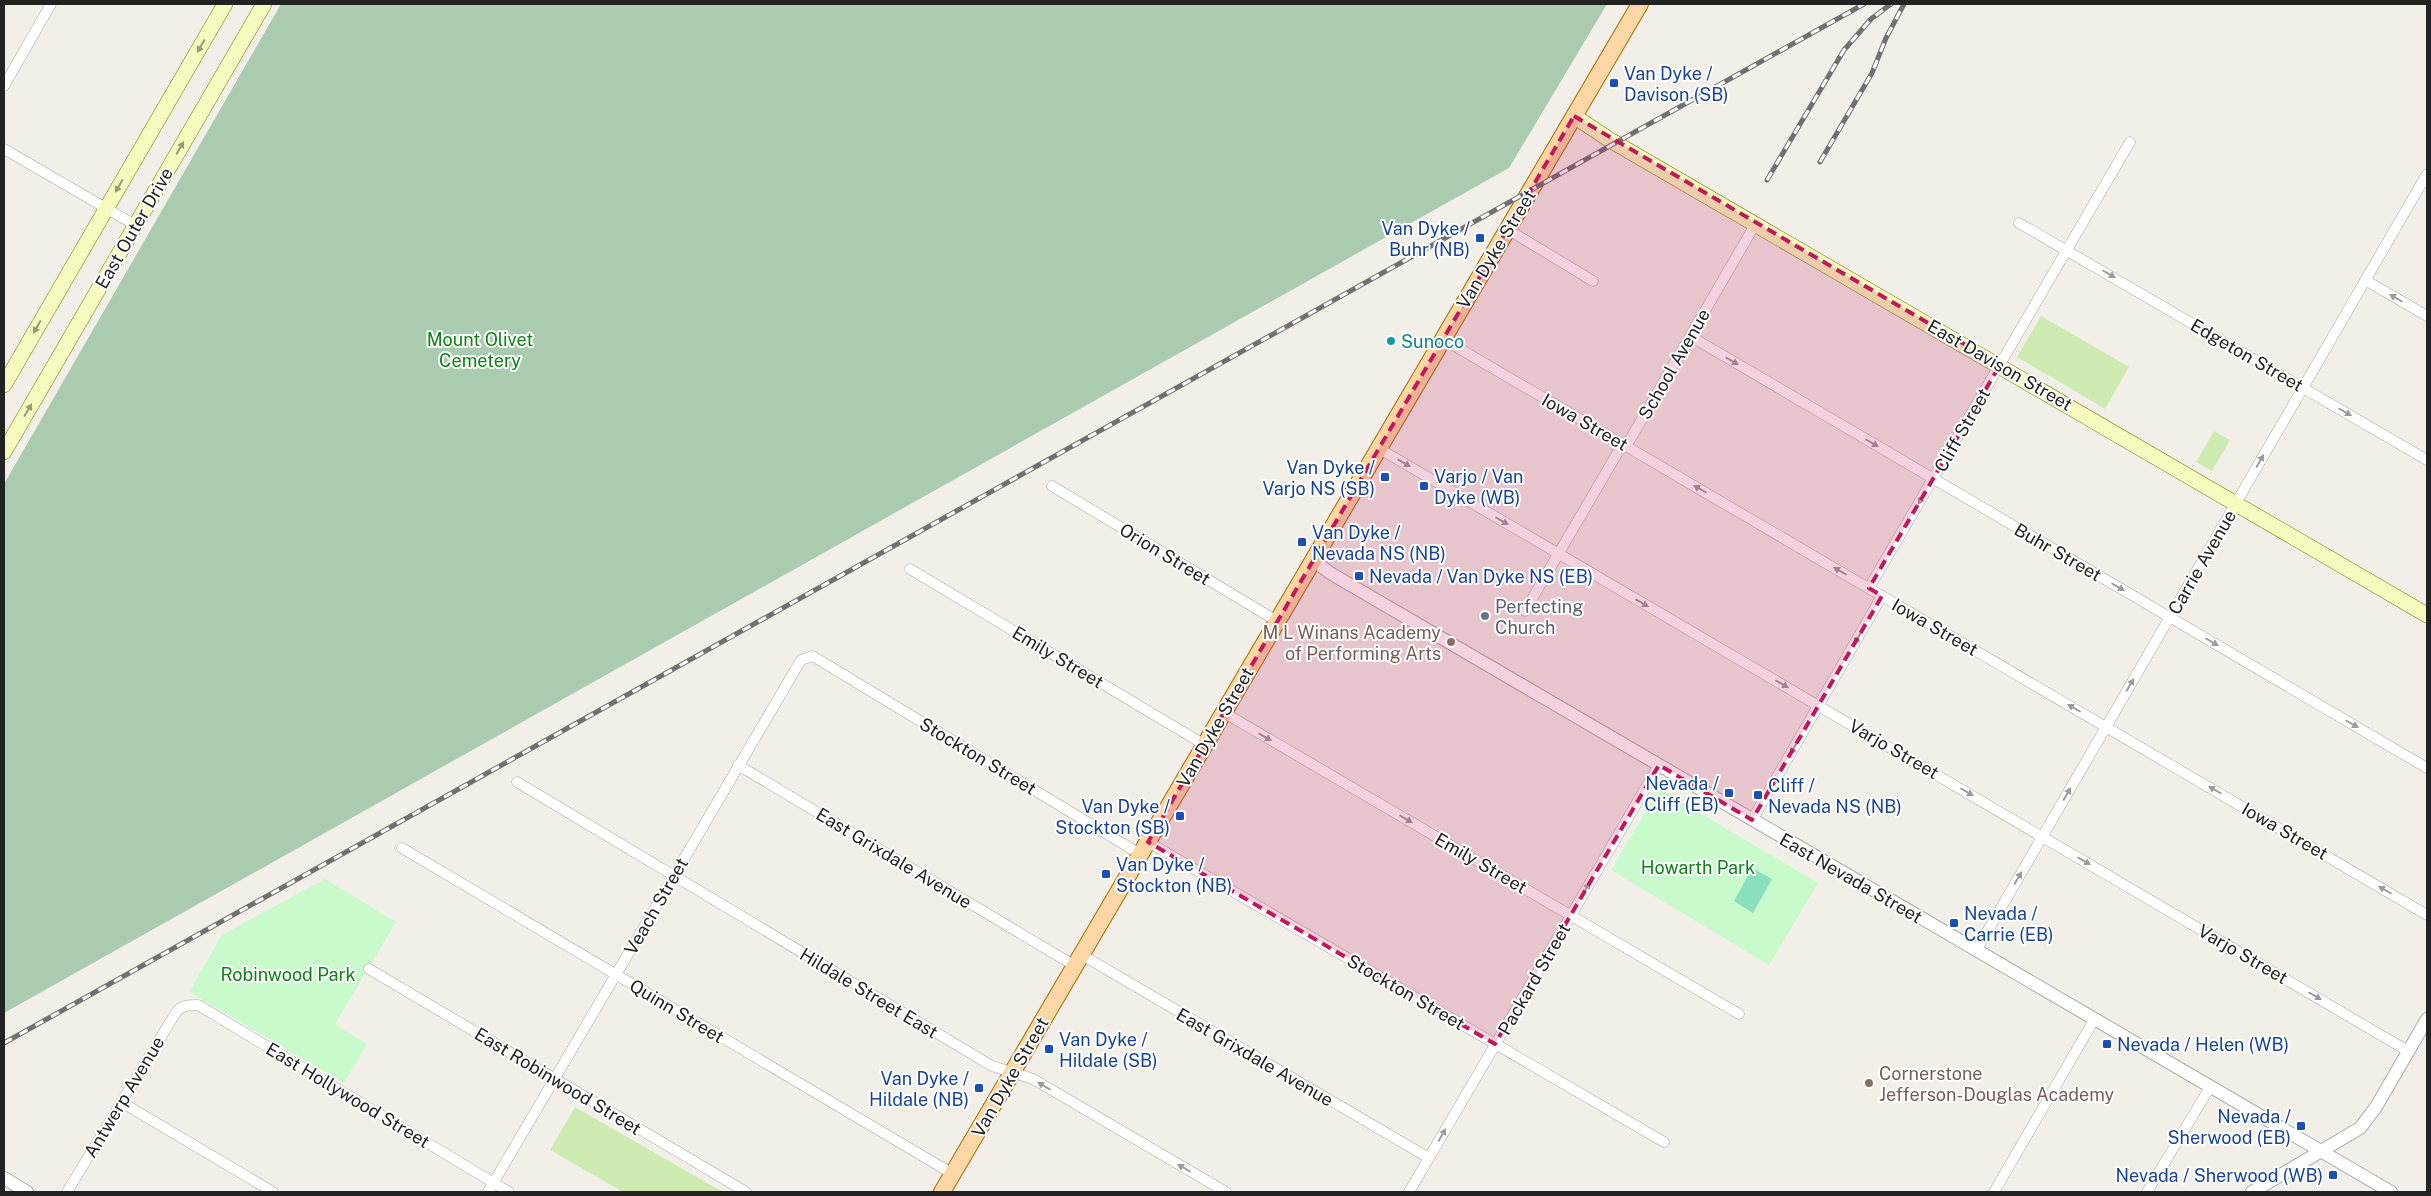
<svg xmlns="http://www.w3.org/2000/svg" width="2431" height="1196" font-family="'Public Sans',sans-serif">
	<rect width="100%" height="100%" fill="#f2efe9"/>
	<!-- grass -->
	<path fill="#cdebb0" d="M2041 316 2129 367 2105 409 2017 357Z
		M2214 431 2230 440 2212 471 2196 462Z
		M575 1107 721 1191 720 1192H623L550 1150Z"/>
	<!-- cemetery -->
	<path fill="#aacbaf" d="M281 4H1607L1509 168 4 1013V484Z"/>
	<!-- park -->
	<path fill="#c8facc" d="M1659 789 1818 883 1769 965 1611 870Z
		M325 879 396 922 335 1024 367 1044 344 1083 189 992 222 935Z"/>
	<!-- pitch -->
	<path fill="#88e0be" d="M1752 868 1772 879 1753 913 1734 901Z"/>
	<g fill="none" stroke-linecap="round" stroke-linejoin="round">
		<defs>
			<path id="minor" d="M4 86 51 4
				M4 149 135 225
				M2019 223 2427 460
				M1507 229 1593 281
				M2365 280 2427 316
				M1690 336 2427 768
				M1443 339 2427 915
				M1378 448 2408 1051
				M1052 486 1277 621
				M910 569 1205 745
				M1869 588 2130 142
				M1525 611 1618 452 1631 438 1756 223
				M1223 712 1739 1014
				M738 765 1075 966
				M517 782 992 1066 1033 1079 1226 1192
				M1752 820 1882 596
				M1148 842 1664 1142
				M402 848 953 1174
				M1976 951 2427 174
				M1082 955 1429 1158
				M369 969 746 1192
				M121 1102 273 1192
				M67 1192 175 1014C181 1005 188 1005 198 1005L509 1192
				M488 1192 801 660 812 656 816 658 1140 854
				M1409 1192 1659 765
				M1994 1192 2094 1020
				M2147 1192 2210 1087"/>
			<path id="tertiary" d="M1313 560 1330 573 2391 1192
				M4 1178 27 1192
				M2252 1192 2360 1128 2376 1107 2427 1019"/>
			<path id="secondary" d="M1574 116 1610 140 2427 615
				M4 385 225 4
				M4 452 264 4"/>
			<path id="primary" d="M942 1192 1640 4"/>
		</defs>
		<!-- minor casing -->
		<use href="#minor" stroke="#a9a9a9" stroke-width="11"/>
		<!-- tertiary casing -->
		<use href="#tertiary" stroke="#a9a9a9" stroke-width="14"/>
		<!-- secondary casing -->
		<use href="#secondary" stroke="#707d05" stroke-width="16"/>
		<!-- primary casing -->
		<use href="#primary" stroke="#a06b00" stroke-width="18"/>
		<!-- minor -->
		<use href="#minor" stroke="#fff" stroke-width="10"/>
		<!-- tertiary -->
		<use href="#tertiary" stroke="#fff" stroke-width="12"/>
		<!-- secondary -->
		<use href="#secondary" stroke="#f7fabf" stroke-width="15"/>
		<!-- primary -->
		<use href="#primary" stroke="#fcd6a4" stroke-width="16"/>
		<defs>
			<path id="rail" d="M1820 162 1872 73 1886 38 1904 4
				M1767 180 1844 50 1871 19 1891 4
				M4 1043 1864 4"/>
		</defs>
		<!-- rail casing -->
		<use href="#rail" stroke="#707070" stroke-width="5"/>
		<!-- rail -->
		<use href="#rail" stroke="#fff" stroke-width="3" stroke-dasharray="9" stroke-linecap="butt"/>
	</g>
	<!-- one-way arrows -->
	<defs><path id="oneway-solid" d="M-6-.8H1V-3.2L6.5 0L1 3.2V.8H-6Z" transform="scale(1.25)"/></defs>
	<g fill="#979978">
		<use href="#oneway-solid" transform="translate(201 46) rotate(120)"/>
		<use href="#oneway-solid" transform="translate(180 148) rotate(-60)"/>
		<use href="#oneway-solid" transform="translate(119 186) rotate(120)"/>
		<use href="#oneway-solid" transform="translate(37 327) rotate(120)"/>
		<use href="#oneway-solid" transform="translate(28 410) rotate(-60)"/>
	</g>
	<g fill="#9c9c9c">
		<use href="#oneway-solid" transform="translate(2109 274) rotate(30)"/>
		<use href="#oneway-solid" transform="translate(2396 298) rotate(-150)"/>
		<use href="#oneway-solid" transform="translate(1732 361) rotate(30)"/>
		<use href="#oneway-solid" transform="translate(2345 412) rotate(30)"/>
		<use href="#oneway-solid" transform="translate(1872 443) rotate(30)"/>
		<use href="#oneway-solid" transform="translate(2260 461) rotate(-60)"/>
		<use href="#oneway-solid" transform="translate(1404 463) rotate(30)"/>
		<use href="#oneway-solid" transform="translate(1700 489) rotate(-150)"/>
		<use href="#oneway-solid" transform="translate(1922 498) rotate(120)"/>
		<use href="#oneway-solid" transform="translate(1502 521) rotate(30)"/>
		<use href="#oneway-solid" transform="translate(1840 571) rotate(-150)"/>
		<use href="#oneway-solid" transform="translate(2118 587) rotate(30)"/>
		<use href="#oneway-solid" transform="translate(1642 603) rotate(30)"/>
		<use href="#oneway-solid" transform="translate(1858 638) rotate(120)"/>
		<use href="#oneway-solid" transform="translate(2212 642) rotate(30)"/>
		<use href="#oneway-solid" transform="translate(1782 684) rotate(30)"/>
		<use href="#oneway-solid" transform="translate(2130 685) rotate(-60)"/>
		<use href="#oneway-solid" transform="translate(2074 708) rotate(-150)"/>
		<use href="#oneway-solid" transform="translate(2352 724) rotate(30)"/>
		<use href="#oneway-solid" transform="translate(1265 737) rotate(30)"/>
		<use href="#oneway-solid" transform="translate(1794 748) rotate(120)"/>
		<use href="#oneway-solid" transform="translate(2215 790) rotate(-150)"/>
		<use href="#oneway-solid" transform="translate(1967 792) rotate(30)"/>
		<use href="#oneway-solid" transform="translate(2067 794) rotate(-60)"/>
		<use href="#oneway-solid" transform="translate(1406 819) rotate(30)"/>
		<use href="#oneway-solid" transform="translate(2084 861) rotate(30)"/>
		<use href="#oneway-solid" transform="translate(2018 878) rotate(-60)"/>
		<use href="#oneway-solid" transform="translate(1586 889) rotate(-60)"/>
		<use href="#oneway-solid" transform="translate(2385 890) rotate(-150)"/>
		<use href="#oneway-solid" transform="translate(2315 996) rotate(30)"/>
		<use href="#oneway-solid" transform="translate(1044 1086) rotate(-150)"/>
		<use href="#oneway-solid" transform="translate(1442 1135) rotate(-60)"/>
		<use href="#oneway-solid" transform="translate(1184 1168) rotate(-150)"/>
	</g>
	<!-- marked area -->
	<path fill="#c2185b" fill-opacity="0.2" stroke="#c2185b" stroke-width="4" stroke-dasharray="10 6" stroke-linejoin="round" d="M1574 116 2000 365 1869 588 1882 596 1752 820 1659 765 1495 1044 1148 842Z"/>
	<!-- markers -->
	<g fill="#1a4fb4" stroke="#fff" stroke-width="2">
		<rect x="1609" y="78" width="10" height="10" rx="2.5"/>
		<rect x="1475" y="233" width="10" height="10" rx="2.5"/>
		<rect x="1380" y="472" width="10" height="10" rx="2.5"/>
		<rect x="1419" y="481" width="10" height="10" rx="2.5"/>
		<rect x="1297" y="537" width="10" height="10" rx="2.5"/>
		<rect x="1354" y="571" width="10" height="10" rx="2.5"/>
		<rect x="1724" y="788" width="10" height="10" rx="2.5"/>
		<rect x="1753" y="790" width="10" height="10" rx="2.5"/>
		<rect x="1175" y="811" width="10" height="10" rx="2.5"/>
		<rect x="1101" y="869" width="10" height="10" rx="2.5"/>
		<rect x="1949" y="918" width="10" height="10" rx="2.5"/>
		<rect x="2102" y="1039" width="10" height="10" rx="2.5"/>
		<rect x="1044" y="1044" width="10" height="10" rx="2.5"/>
		<rect x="974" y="1083" width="10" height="10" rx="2.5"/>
		<rect x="2296" y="1121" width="10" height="10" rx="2.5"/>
		<rect x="2328" y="1170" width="10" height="10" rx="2.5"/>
	</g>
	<circle fill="#0f9aa8" stroke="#fff" stroke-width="2" cx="1391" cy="341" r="5"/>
	<circle fill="#6b7280" stroke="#fff" stroke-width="2" cx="1485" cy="616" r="5"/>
	<g fill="#8d6e63" stroke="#fff" stroke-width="2">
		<circle cx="1451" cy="642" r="5"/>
		<circle cx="1869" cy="1083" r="5"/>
	</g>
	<g text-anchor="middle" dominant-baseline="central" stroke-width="4" stroke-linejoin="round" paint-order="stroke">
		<!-- transit labels -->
		<g font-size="18" fill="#164399" stroke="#fff" text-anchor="start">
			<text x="1624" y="73">Van Dyke /<tspan x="1624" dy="21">Davison (SB)</tspan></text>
			<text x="1470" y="228" text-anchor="end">Van Dyke /<tspan x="1470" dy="21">Buhr (NB)</tspan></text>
			<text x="1375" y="467" text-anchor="end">Van Dyke /<tspan x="1375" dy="21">Varjo NS (SB)</tspan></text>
			<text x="1434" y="476">Varjo / Van<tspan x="1434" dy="21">Dyke (WB)</tspan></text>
			<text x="1312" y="532">Van Dyke /<tspan x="1312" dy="21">Nevada NS (NB)</tspan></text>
			<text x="1369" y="576">Nevada / Van Dyke NS (EB)</text>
			<text x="1719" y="783" text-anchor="end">Nevada /<tspan x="1719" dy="21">Cliff (EB)</tspan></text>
			<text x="1768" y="785">Cliff /<tspan x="1768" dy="21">Nevada NS (NB)</tspan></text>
			<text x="1170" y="806" text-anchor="end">Van Dyke /<tspan x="1170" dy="21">Stockton (SB)</tspan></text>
			<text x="1116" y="864">Van Dyke /<tspan x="1116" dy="21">Stockton (NB)</tspan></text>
			<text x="1964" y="913">Nevada /<tspan x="1964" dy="21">Carrie (EB)</tspan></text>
			<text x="1059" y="1039">Van Dyke /<tspan x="1059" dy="21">Hildale (SB)</tspan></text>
			<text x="2117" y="1044">Nevada / Helen (WB)</text>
			<text x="969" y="1078" text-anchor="end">Van Dyke /<tspan x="969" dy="21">Hildale (NB)</tspan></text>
			<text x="2291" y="1116" text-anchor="end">Nevada /<tspan x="2291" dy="21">Sherwood (EB)</tspan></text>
			<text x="2323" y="1175" text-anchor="end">Nevada / Sherwood (WB)</text>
		</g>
		<!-- street labels -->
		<g font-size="18" fill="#222" stroke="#fff">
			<text transform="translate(134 228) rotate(-60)">East Outer Drive</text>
			<text transform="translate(1496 249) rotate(-59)">Van Dyke Street</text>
			<text transform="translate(2247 355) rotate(30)">Edgeton Street</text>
			<text transform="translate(1674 364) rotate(-60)">School Avenue</text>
			<text transform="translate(2000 365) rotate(30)">East Davison Street</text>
			<text transform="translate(1585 422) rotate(30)">Iowa Street</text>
			<text transform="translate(1962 430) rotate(-60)">Cliff Street</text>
			<text transform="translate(2058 552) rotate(30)">Buhr Street</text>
			<text transform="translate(1165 554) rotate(31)">Orion Street</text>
			<text transform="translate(2202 562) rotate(-60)">Carrie Avenue</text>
			<text transform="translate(1935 627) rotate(30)">Iowa Street</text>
			<text transform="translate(1058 657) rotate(31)">Emily Street</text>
			<text transform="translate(1215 727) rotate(-60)">Van Dyke Street</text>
			<text transform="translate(1894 749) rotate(30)">Varjo Street</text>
			<text transform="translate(978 756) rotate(31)">Stockton Street</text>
			<text transform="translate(2285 831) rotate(30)">Iowa Street</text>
			<text transform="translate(894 858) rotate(31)">East Grixdale Avenue</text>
			<text transform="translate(1481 863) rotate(30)">Emily Street</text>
			<text transform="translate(1851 878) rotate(30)">East Nevada Street</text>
			<text transform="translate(656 906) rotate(-60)">Veach Street</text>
			<text transform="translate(2243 954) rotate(30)">Varjo Street</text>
			<text transform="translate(1534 979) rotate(-60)">Packard Street</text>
			<text transform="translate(1406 992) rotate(30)">Stockton Street</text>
			<text transform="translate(869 993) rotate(31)">Hildale Street East</text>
			<text transform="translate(677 1011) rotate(31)">Quinn Street</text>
			<text transform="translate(1255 1057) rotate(30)">East Grixdale Avenue</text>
			<text transform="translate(1010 1077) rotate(-60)">Van Dyke Street</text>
			<text transform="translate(558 1081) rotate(31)">East Robinwood Street</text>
			<text transform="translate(348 1095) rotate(31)">East Hollywood Street</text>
			<text transform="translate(124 1097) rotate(-59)">Antwerp Avenue</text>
		</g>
		<!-- park labels -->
		<g font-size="18" fill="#0c8416" stroke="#fff">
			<text x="480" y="339">Mount Olivet<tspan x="480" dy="21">Cemetery</tspan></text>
			<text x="1698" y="867">Howarth Park</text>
			<text x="288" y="974">Robinwood Park</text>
		</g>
		<!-- culture labels -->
		<g font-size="18" fill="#0d838f" stroke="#fff" text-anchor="start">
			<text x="1401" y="341">Sunoco</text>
		</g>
		<!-- worship labels -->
		<g font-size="18" fill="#5b616d" stroke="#fff" text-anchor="start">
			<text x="1495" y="606">Perfecting<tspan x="1495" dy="21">Church</tspan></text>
		</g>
		<!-- education labels -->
		<g font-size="18" fill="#785e54" stroke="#fff" text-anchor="end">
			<text x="1441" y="632">M L Winans Academy<tspan x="1441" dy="21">of Performing Arts</tspan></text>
			<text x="1879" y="1073" text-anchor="start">Cornerstone<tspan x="1879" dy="21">Jefferson-Douglas Academy</tspan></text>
		</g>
	</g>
	<!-- border -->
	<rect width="2431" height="1196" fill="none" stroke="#222222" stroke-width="10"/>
</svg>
